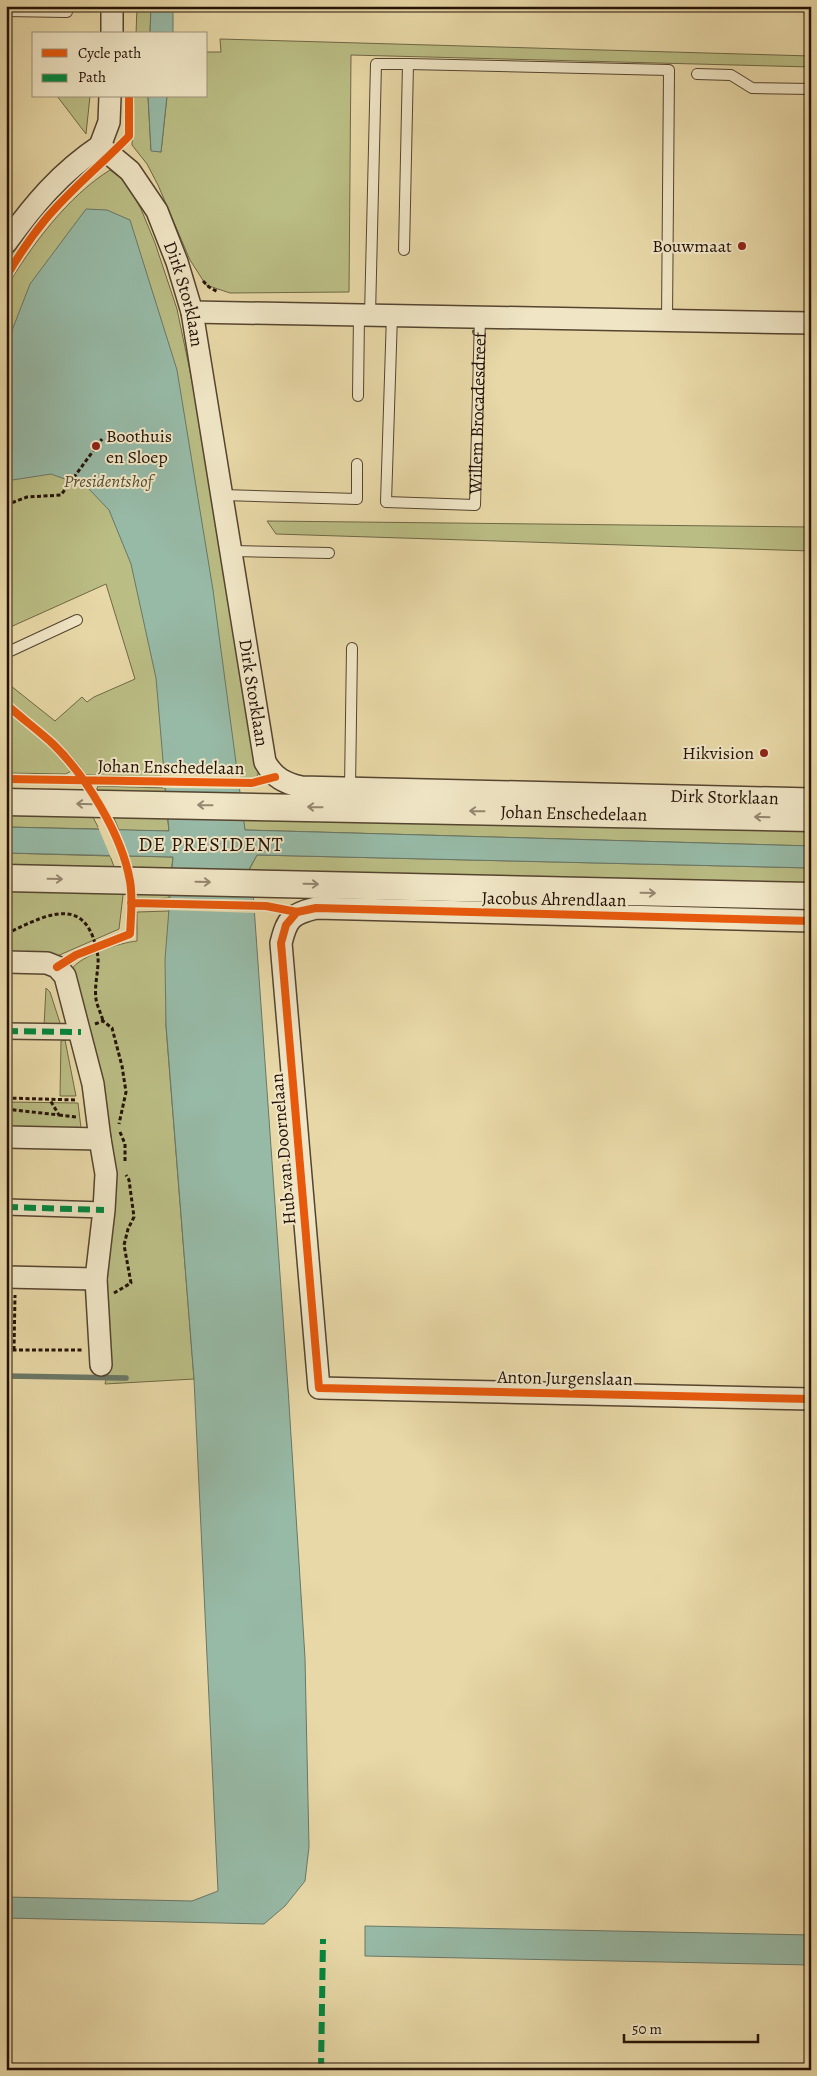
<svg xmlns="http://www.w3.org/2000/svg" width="817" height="2076" font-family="Alegreya,serif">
	<rect width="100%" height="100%" fill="#e8d8a7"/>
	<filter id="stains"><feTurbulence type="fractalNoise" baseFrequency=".004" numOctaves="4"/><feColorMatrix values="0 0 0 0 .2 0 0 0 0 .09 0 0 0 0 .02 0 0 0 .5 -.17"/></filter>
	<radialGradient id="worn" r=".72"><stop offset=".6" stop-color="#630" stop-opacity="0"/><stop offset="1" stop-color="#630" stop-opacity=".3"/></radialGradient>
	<!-- green -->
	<path fill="#babd84" stroke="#6f6846" d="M137 6H151L150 34H136Z
		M220 39 811 56V67L351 55 349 292 230 293 206 285 190 260 158 185 147 164 132 145 134 96H148L151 150 161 152 167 96H206V52H221Z
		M57 96H90L86 134Z
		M110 170 126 182 141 209 155 243 177 309 221 520 259 771 256 779 86 775C67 744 32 725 6 700V682L55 721 82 697 87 702 94 697 135 679 106 584 6 629V288C31 246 68 196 110 170Z
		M81 175 79 181 52 206 6 265V257L33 222 69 182Z
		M267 521 811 527V551L276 534Z
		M6 710C18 720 68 760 71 771L66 774 6 773Z
		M98 786 165 788 166 796 96 791Z
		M6 806 89 809 99 829 6 827Z
		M110 809 167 813 169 831 119 830Z
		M242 814 811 825V846L245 830Z
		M6 853 110 856 118 877 6 874Z
		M257 855 811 868V891L248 872Z
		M128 856 173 857 171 874H133Z
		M6 885 124 887 119 929 55 957 6 956Z
		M135 888 170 890 169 898 140 900 134 896Z
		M169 911 166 1026 194 1379 105 1384 109 1368 107 1272 113 1199 71 970C81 955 119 943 137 941V912Z
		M46 988 50 992 61 1026H44Z
		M65 1040 76 1096H60L61 1041Z
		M7 1102 78 1103 81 1128 7 1131Z"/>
	<!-- water -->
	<path fill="#97baa7" stroke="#697767" d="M151 6H173V34H150Z
		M148 96H167L161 152 151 151Z
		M86 209 107 210 130 220 177 370 213 590 245 830 811 846V868L257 855 248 871 253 892 288 1388 305 1658 309 1847 305 1881 285 1906 264 1924 6 1918V1897L192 1901 218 1891 194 1379 166 1025 165 960 173 857 6 853V827L169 831 156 678 131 564 109 510 87 487 51 474 6 481V346L30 284Z
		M365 1926 811 1935V1965L365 1956Z"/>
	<!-- pier -->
	<path fill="#e8d8a7" d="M161 774 240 775 242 789 163 788Z
		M98 827H116L128 858H111Z
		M167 898 256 900 257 913 166 910Z"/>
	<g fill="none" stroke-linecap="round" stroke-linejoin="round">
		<!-- stream -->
		<path stroke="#697767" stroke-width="5.5" d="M6 1376 126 1378"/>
		<defs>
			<g id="service">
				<path d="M6 11 67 12"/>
				<path d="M697 74 731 75 752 88 811 89"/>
				<path d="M404 250 408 64"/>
				<path d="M370 315 376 64H408L669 70 667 321"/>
				<path id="s1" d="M392 315 386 502 475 505 480 317"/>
				<path d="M358 396 359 315"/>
				<path d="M223 495 357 499V464"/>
				<path d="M232 551 329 553"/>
				<path d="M6 653 77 620"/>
				<path d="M350 788 352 648"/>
			</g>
			<path id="pedestrian" d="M6 1031 81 1032
				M6 1207 104 1210"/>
			<g id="minor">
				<path d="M112 34V6"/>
				<path id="s2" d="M100 146 130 171 157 211 177 262 192 312 265 762C274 778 285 783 301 787L811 799"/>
				<path d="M100 146 109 122 110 96"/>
				<path d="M6 243C34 204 60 173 100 146"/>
				<path d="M192 312 811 323"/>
				<path d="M811 921 316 908C291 914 287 919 281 943L319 1388 811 1399"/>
				<path d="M6 962 47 963 57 967 65 976 93 1084 100 1139 106 1174 104 1210 96 1279 101 1365"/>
				<path d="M6 1137 100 1139"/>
				<path d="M6 1277 96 1279"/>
			</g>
			<g id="tertiary">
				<path id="s3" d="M6 802 811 818"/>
				<path d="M6 878 811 896"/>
			</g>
		</defs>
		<!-- service casing -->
		<use href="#service" stroke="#55442f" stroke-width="12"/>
		<!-- pedestrian casing -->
		<use href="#pedestrian" stroke="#55442f" stroke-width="18"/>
		<!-- minor casing -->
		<use href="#minor" stroke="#55442f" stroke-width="24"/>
		<!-- tertiary casing -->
		<use href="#tertiary" stroke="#55442f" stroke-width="29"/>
		<!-- path -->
		<path stroke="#241207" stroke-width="3" stroke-dasharray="4 2.5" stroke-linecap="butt" d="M203 281 209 287 218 292
			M6 505 27 497 61 495 102 439
			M6 932H10C51 912 88 895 98 957 99 969 94 985 96 999 97 1006 101 1013 103 1021
			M95 1024 103 1021 112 1028 122 1066 126 1092 119 1124
			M6 1098 77 1100
			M6 1109 59 1115 50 1100
			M59 1115 76 1117
			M120 1132 125 1144V1162
			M114 1293 131 1283 124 1245 128 1229 134 1217 129 1180 126 1175
			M6 1350H82
			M14 1350 15 1295"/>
		<!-- service -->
		<use href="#service" stroke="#f0e6c6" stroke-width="10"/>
		<!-- pedestrian -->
		<use href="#pedestrian" stroke="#f0e6c6" stroke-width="15"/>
		<!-- minor -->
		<use href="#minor" stroke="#f0e6c6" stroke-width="21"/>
		<!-- tertiary -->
		<use href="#tertiary" stroke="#f0e6c6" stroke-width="26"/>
		<!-- quiet -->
		<path stroke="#00873e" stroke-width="6" stroke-dasharray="12 6" stroke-linecap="butt" d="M6 1031 81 1032
			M6 1207 104 1210
			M321 2070 323 1939"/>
		<defs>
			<path id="cycleway" d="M6 277C17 258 31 237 45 220 70 190 101 165 129 136V96
				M6 704C21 718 38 730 53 744 86 776 122 835 130 881 133 898 131 917 130 934L76 955 57 967
				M6 779 252 783 275 777
				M131 903 266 906 297 912 316 908 811 921
				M297 912 286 925 281 943 319 1388 811 1399"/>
		</defs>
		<!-- cycleway casing -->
		<use href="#cycleway" stroke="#f0e6c6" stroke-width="11"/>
		<!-- cycleway -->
		<use href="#cycleway" stroke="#e8590c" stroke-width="8"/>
	</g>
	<!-- one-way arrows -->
	<defs><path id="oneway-shaft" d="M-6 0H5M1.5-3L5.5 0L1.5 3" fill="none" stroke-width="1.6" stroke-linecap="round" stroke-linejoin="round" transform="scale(1.25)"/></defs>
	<g stroke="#948770">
		<use href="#oneway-shaft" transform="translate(84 804) rotate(-178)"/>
		<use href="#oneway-shaft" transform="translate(205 805) rotate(-179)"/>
		<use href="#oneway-shaft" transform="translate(315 807) rotate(-179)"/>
		<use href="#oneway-shaft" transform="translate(477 811) rotate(-179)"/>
		<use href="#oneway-shaft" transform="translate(762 817) rotate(-179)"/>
		<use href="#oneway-shaft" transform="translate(55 879) rotate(1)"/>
		<use href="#oneway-shaft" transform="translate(203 882) rotate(1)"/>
		<use href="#oneway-shaft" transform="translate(311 884) rotate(1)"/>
		<use href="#oneway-shaft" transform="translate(648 893) rotate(1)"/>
	</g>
	<!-- markers -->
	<g fill="#8f2418" stroke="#f0e6c6" stroke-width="2">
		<circle cx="742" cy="246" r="5"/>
		<circle cx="96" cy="446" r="5"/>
		<circle cx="764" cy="753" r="5"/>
	</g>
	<g text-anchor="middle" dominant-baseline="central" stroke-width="4" stroke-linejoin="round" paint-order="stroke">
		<!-- poi labels -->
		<g font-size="18" fill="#241207" stroke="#f0e6c6" text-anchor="end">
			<text x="732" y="246">Bouwmaat</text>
			<text x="106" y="436" text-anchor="start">Boothuis<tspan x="106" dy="21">en Sloep</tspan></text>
			<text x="754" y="753">Hikvision</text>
		</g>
		<!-- street labels -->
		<g font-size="18" fill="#241207" stroke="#f0e6c6">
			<text stroke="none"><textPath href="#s2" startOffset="175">Dirk Storklaan</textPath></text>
			<text stroke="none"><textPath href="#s1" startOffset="368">Willem Brocadesdreef</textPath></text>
			<text stroke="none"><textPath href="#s2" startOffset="580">Dirk Storklaan</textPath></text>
			<text transform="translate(171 767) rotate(1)">Johan Enschedelaan</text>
			<text stroke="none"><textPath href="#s2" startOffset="1119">Dirk Storklaan</textPath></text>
			<text stroke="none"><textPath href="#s3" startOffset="568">Johan Enschedelaan</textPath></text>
			<text transform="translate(554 899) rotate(1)">Jacobus Ahrendlaan</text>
			<text transform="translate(283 1149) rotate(-95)">Hub van Doornelaan</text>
			<text transform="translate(565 1378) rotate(1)">Anton Jurgenslaan</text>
		</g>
		<!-- park labels -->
		<g font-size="18" font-style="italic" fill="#584e33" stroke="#f0e6c6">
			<text x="108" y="481">Presidentshof</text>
		</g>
		<!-- quarter labels -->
		<g font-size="20" letter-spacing="1" fill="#241207" stroke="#f0e6c6">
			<text x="211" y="844">DE PRESIDENT</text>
		</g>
	</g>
	<!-- margin -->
	<rect width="817" height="2076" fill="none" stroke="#e8d8a7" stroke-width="25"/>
	<rect x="8" y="8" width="802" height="2061" fill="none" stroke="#241207" stroke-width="2.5"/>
	<rect x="12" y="12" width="792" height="2051" fill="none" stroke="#241207"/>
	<!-- legend -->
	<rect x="32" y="32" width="175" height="65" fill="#f0e6c6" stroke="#9e917a"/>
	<rect x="42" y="49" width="25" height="8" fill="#e8590c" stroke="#9e917a"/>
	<text x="78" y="58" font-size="15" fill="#241207">Cycle path</text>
	<rect x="42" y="74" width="25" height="8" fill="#00873e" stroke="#9e917a"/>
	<text x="78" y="82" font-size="15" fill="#241207">Path</text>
	<!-- scale -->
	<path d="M624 2034v8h134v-8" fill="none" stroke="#241207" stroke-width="2.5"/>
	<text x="632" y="2034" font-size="15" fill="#241207" stroke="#f0e6c6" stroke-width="4" paint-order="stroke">50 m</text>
	<rect width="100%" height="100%" filter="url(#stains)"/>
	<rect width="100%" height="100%" fill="url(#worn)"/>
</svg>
